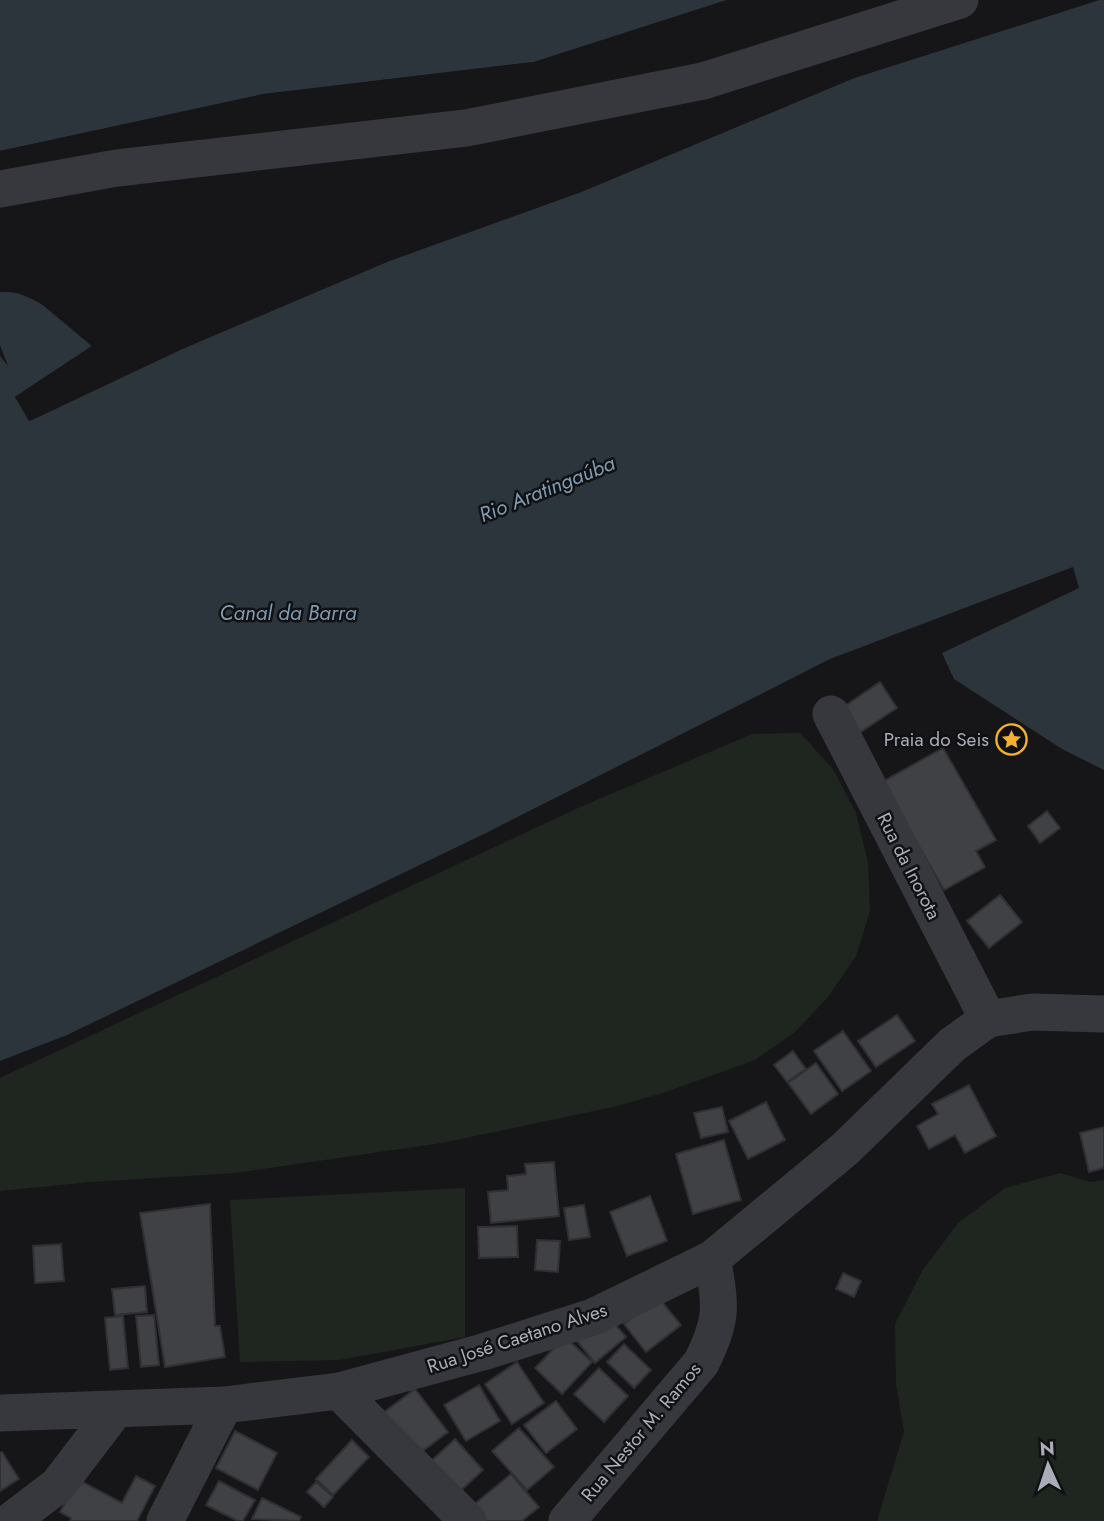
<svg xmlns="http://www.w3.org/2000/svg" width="1104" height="1521" font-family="Jost,sans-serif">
	<rect width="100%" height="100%" fill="#161618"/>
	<!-- green -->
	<path fill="#1e261f" d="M800 733 833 769 856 813 868 862 870 911 856 956 828 997 795 1032 755 1060 660 1094 613 1107 442 1143 235 1173 91 1182 0 1191V1078L578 808 752 734Z
		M1060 1173 1090 1182 1104 1180V1521H877L904 1432 896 1384 895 1324 922 1271 958 1223 1005 1188Z
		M465 1188V1337L340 1360 240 1362 230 1200Z"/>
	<!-- water -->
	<path fill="#2c353c" d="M0 0H727L534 62 264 94 0 151Z
		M1099 0H1104V770L1062 749 954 679 942 653 1079 588 1073 567 830 659 486 833 67 1035 0 1061V356L8 366 0 345V292C36 289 66 325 92 346L15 397 30 421 182 349 389 261 581 192 854 78Z"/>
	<!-- pier -->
	<path fill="#161618" d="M727 0H731L728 3 534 65 265 97 0 154V151L264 94 534 62Z
		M1087 0H1099L854 78 581 192 389 261 182 349 29 421 15 397 92 346 39 302 14 291 0 292V289L15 288 41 299 95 346 94 349 19 398 31 417 181 346 387 257 580 189 853 74Z"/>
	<!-- building -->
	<path fill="#404145" stroke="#303034" stroke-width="2" d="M880 682 897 708 859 733 842 708Z
		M943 748 996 840 976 851 985 867 944 890 882 782Z
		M1047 811 1060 828 1040 843 1028 826Z
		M1000 895 1022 922 989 948 967 921Z
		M897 1015 915 1041 876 1067 858 1041Z
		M843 1031 871 1071 842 1091 814 1051Z
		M793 1051 806 1069 787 1082 774 1065Z
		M816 1063 838 1094 811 1114 788 1083Z
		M969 1085 996 1136 965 1153 955 1135 929 1149 917 1126 938 1114 932 1104Z
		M766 1102 785 1140 748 1159 729 1121Z
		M722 1107 728 1132 701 1138 694 1113Z
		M1104 1127V1168L1089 1172 1080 1133Z
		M724 1140 741 1200 693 1214 676 1154Z
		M554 1162 559 1216 491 1223 488 1192 508 1190 507 1176 526 1174 525 1164Z
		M650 1196 667 1241 627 1256 610 1212Z
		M210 1204 215 1326H220L225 1357 165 1367 140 1213Z
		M584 1205 590 1237 569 1240 564 1208Z
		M517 1226 518 1257 479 1258 478 1227Z
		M537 1240 560 1241 558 1272 535 1270Z
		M61 1244 64 1281 35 1283 33 1246Z
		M843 1273 861 1281 854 1297 836 1289Z
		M145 1286 147 1312 115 1315 112 1289Z
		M658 1297 681 1325 646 1352 624 1324Z
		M154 1315 159 1365 141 1367 136 1316Z
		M607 1315 626 1337 595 1363 576 1340Z
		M123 1316 128 1368 110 1370 105 1318Z
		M565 1337 592 1362 562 1394 535 1368Z
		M624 1344 651 1370 634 1388 607 1362Z
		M517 1362 544 1403 512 1424 485 1384Z
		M599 1368 628 1396 604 1422 574 1394Z
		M479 1385 500 1421 466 1441 444 1405Z
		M415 1389 448 1432 416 1456 383 1413Z
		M556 1401 577 1429 546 1453 524 1425Z
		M519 1428 554 1467 527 1490 492 1451Z
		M235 1431 277 1453 258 1490 216 1468Z
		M455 1439 483 1470 457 1494 429 1463Z
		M352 1440 369 1457 333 1495 316 1479Z
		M2 1452 19 1479 0 1491V1453Z
		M511 1474 539 1507 522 1521H485L472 1506Z
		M136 1476 155 1486 137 1521H70L71 1518 60 1512 77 1479 122 1503Z
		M219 1481 255 1500 243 1521H238L206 1505Z
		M316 1482 333 1497 324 1507 307 1492Z
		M262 1498 301 1517 299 1521 252 1519Z"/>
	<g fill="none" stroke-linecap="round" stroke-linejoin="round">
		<!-- minor -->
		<path stroke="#37383d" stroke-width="37" d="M0 189 117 168 466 128 703 81 960 0
			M831 714 988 1019
			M339 1391 468 1521
			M0 1413 224 1405 339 1391 483 1352 593 1317 712 1259 845 1149 952 1045 988 1019 1032 1012 1104 1014
			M11 1521 58 1485 116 1409
			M165 1521 224 1405
			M567 1521 701 1363C722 1322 722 1305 712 1259"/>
	</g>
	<!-- icons -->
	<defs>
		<symbol id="sight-ring" viewBox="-11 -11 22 22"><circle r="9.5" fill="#111113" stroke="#f2b134" stroke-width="1.5"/><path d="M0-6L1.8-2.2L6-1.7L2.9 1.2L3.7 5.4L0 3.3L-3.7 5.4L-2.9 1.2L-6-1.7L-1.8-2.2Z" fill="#f2b134"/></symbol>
	</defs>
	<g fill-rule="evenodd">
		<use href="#sight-ring" x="994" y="722" width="35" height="35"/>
	</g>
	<g text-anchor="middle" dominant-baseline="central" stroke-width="5" stroke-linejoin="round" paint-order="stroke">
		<!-- poi labels -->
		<g font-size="19" fill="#a8adb8" stroke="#111113" text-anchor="end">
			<text x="989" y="739">Praia do Seis</text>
		</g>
		<!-- street labels -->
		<g font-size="19" fill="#a8adb8" stroke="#111113">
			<text transform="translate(909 866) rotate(63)">Rua da Inorota</text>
			<text transform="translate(517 1338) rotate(-18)">Rua José Caetano Alves</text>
			<text transform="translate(641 1432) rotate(-50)">Rua Nestor M. Ramos</text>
		</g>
		<!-- water labels -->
		<g font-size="21" font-style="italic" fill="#7f9bb3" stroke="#111113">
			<text transform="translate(547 489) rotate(-22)">Rio Aratingaúba</text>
			<text x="288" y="613">Canal da Barra</text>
		</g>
	</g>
	<!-- north arrow -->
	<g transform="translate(1048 1465) rotate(357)" stroke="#111113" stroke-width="5" paint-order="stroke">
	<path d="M0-5L12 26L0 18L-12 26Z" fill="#a8adb8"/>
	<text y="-10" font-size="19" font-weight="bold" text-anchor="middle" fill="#a8adb8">N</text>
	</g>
</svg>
